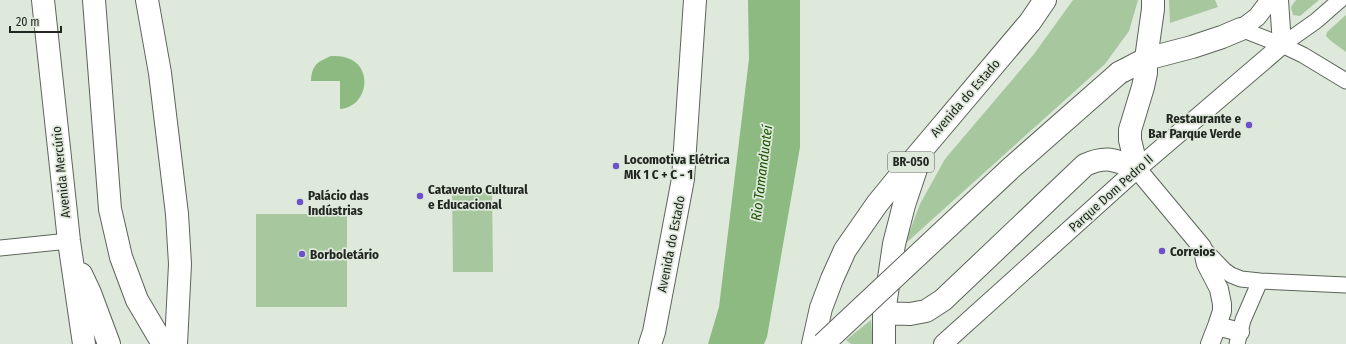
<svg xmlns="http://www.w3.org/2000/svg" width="1346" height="344" font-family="'Fira Sans Condensed',sans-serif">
	<rect width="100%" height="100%" fill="#dee8db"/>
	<!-- green -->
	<path fill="#a7c79e" d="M1073 0H1138L1129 31 1105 64 905 244 920 204 945 159 1034 54Z
		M1169 0H1215L1218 7 1170 23Z
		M1296 0H1319L1300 16 1293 15 1291 7Z
		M1346 15V52L1331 41 1326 36 1327 32Z
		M452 192H492L493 272H453Z
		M256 214H347V307H256Z
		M871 320 873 344H851L846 340Z"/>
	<!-- water -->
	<path fill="#8cba80" d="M748 0H800V147L767 337 764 344H708L719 307 749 59Z
		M331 56C336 56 342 56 347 58 374 66 368 107 340 109V81H311C312 65 317 62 331 56Z"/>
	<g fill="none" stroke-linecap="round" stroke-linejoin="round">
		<defs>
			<path id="minor" d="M1241 29 1282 45 1303 55 1346 81
				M1282 45 1316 21 1340 0
				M1202 247 1224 270 1231 275 1241 279 1260 281 1346 285
				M0 248 69 241
				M1237 344 1243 320 1260 281"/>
			<path id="tertiary" d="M1241 29 1257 17 1270 0
				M1137 169 1202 247 1206 264 1219 289 1222 304V311L1217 326 1210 344
				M1217 326 1240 332
				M943 344 1137 169 1282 45 1279 0"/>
			<path id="primary" d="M43 0 69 241 84 344
				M94 0 110 209 121 257 137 300 163 344
				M147 0 160 73 177 214 180 264 176 344
				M1119 73 1146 59 1192 47 1222 37 1241 29
				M81 274 90 293 109 344"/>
			<path id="trunk" d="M1137 169 1130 140V130L1143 87 1146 73V59L1153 9V0
				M884 313 910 314 926 311 943 300 1085 165C1107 155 1116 160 1137 169
				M650 344 654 332 683 179 695 0
				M813 344 821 308 832 279 845 250 877 204 899 177 1030 22 1045 0
				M884 344V313L894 244 904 205 919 160"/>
		</defs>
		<!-- minor casing -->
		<use href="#minor" stroke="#5c655a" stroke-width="17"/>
		<!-- tertiary casing -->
		<use href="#tertiary" stroke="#5c655a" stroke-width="20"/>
		<!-- primary casing -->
		<use href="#primary" stroke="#5c655a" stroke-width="24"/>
		<!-- trunk casing -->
		<use href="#trunk" stroke="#5c655a" stroke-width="24"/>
		<!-- minor -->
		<use href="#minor" stroke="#fff" stroke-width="15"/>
		<!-- tertiary -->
		<use href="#tertiary" stroke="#fff" stroke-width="18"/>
		<!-- primary -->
		<use href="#primary" stroke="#fff" stroke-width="22"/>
		<!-- trunk -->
		<use href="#trunk" stroke="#fff" stroke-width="22"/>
		<defs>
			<path id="primary-bridge" d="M823 344 1011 168 1119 73"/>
		</defs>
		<!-- primary-bridge casing -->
		<use href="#primary-bridge" stroke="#5c655a" stroke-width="24" stroke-linecap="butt"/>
		<!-- primary-bridge -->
		<use href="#primary-bridge" stroke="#fff" stroke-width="22"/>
	</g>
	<!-- markers -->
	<g fill="#6c51ca" stroke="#dee8db" stroke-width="1.5">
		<circle cx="1249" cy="125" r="4"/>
		<circle cx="616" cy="166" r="4"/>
		<circle cx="420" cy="196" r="4"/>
		<circle cx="300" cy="202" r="4"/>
		<circle cx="1162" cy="251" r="4"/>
		<circle cx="302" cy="254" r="4"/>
	</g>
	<g text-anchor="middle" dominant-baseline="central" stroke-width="3.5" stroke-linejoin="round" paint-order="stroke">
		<!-- shield labels -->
		<rect fill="#dee8db" stroke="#5a6059" stroke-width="1" x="888" y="152" width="46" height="20" rx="3"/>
		<g font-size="12" font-weight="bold" fill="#222621">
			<text x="911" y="162">BR-050</text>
		</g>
		<!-- street labels -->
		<g font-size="13" fill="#222621" stroke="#dee8db">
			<text transform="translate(965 98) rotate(-49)">Avenida do Estado</text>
			<text transform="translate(61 172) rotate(-96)">Avenida Mercúrio</text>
			<text transform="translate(1111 193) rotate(-42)">Parque Dom Pedro II</text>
			<text transform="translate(671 244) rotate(-79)">Avenida do Estado</text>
		</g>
		<!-- poi labels -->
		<g font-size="13" font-weight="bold" fill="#222621" stroke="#dee8db" text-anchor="start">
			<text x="1241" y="118" text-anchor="end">Restaurante e<tspan x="1241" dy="15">Bar Parque Verde</tspan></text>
			<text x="624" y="159">Locomotiva Elétrica<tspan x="624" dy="15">MK 1 C + C - 1</tspan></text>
			<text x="428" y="189">Catavento Cultural<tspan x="428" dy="15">e Educacional</tspan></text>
			<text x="308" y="195">Palácio das<tspan x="308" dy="15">Indústrias</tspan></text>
			<text x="1170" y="251">Correios</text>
			<text x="310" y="254">Borboletário</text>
		</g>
		<!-- water labels -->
		<g font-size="14" font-style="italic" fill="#1a5400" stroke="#dee8db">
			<text transform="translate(762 173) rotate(-83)">Rio Tamanduateí</text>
		</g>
	</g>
	<!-- scale -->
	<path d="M10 26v6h51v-6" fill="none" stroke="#222621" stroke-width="2"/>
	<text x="16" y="26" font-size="12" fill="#222621" stroke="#dee8db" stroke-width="3" paint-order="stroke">20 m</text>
</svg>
